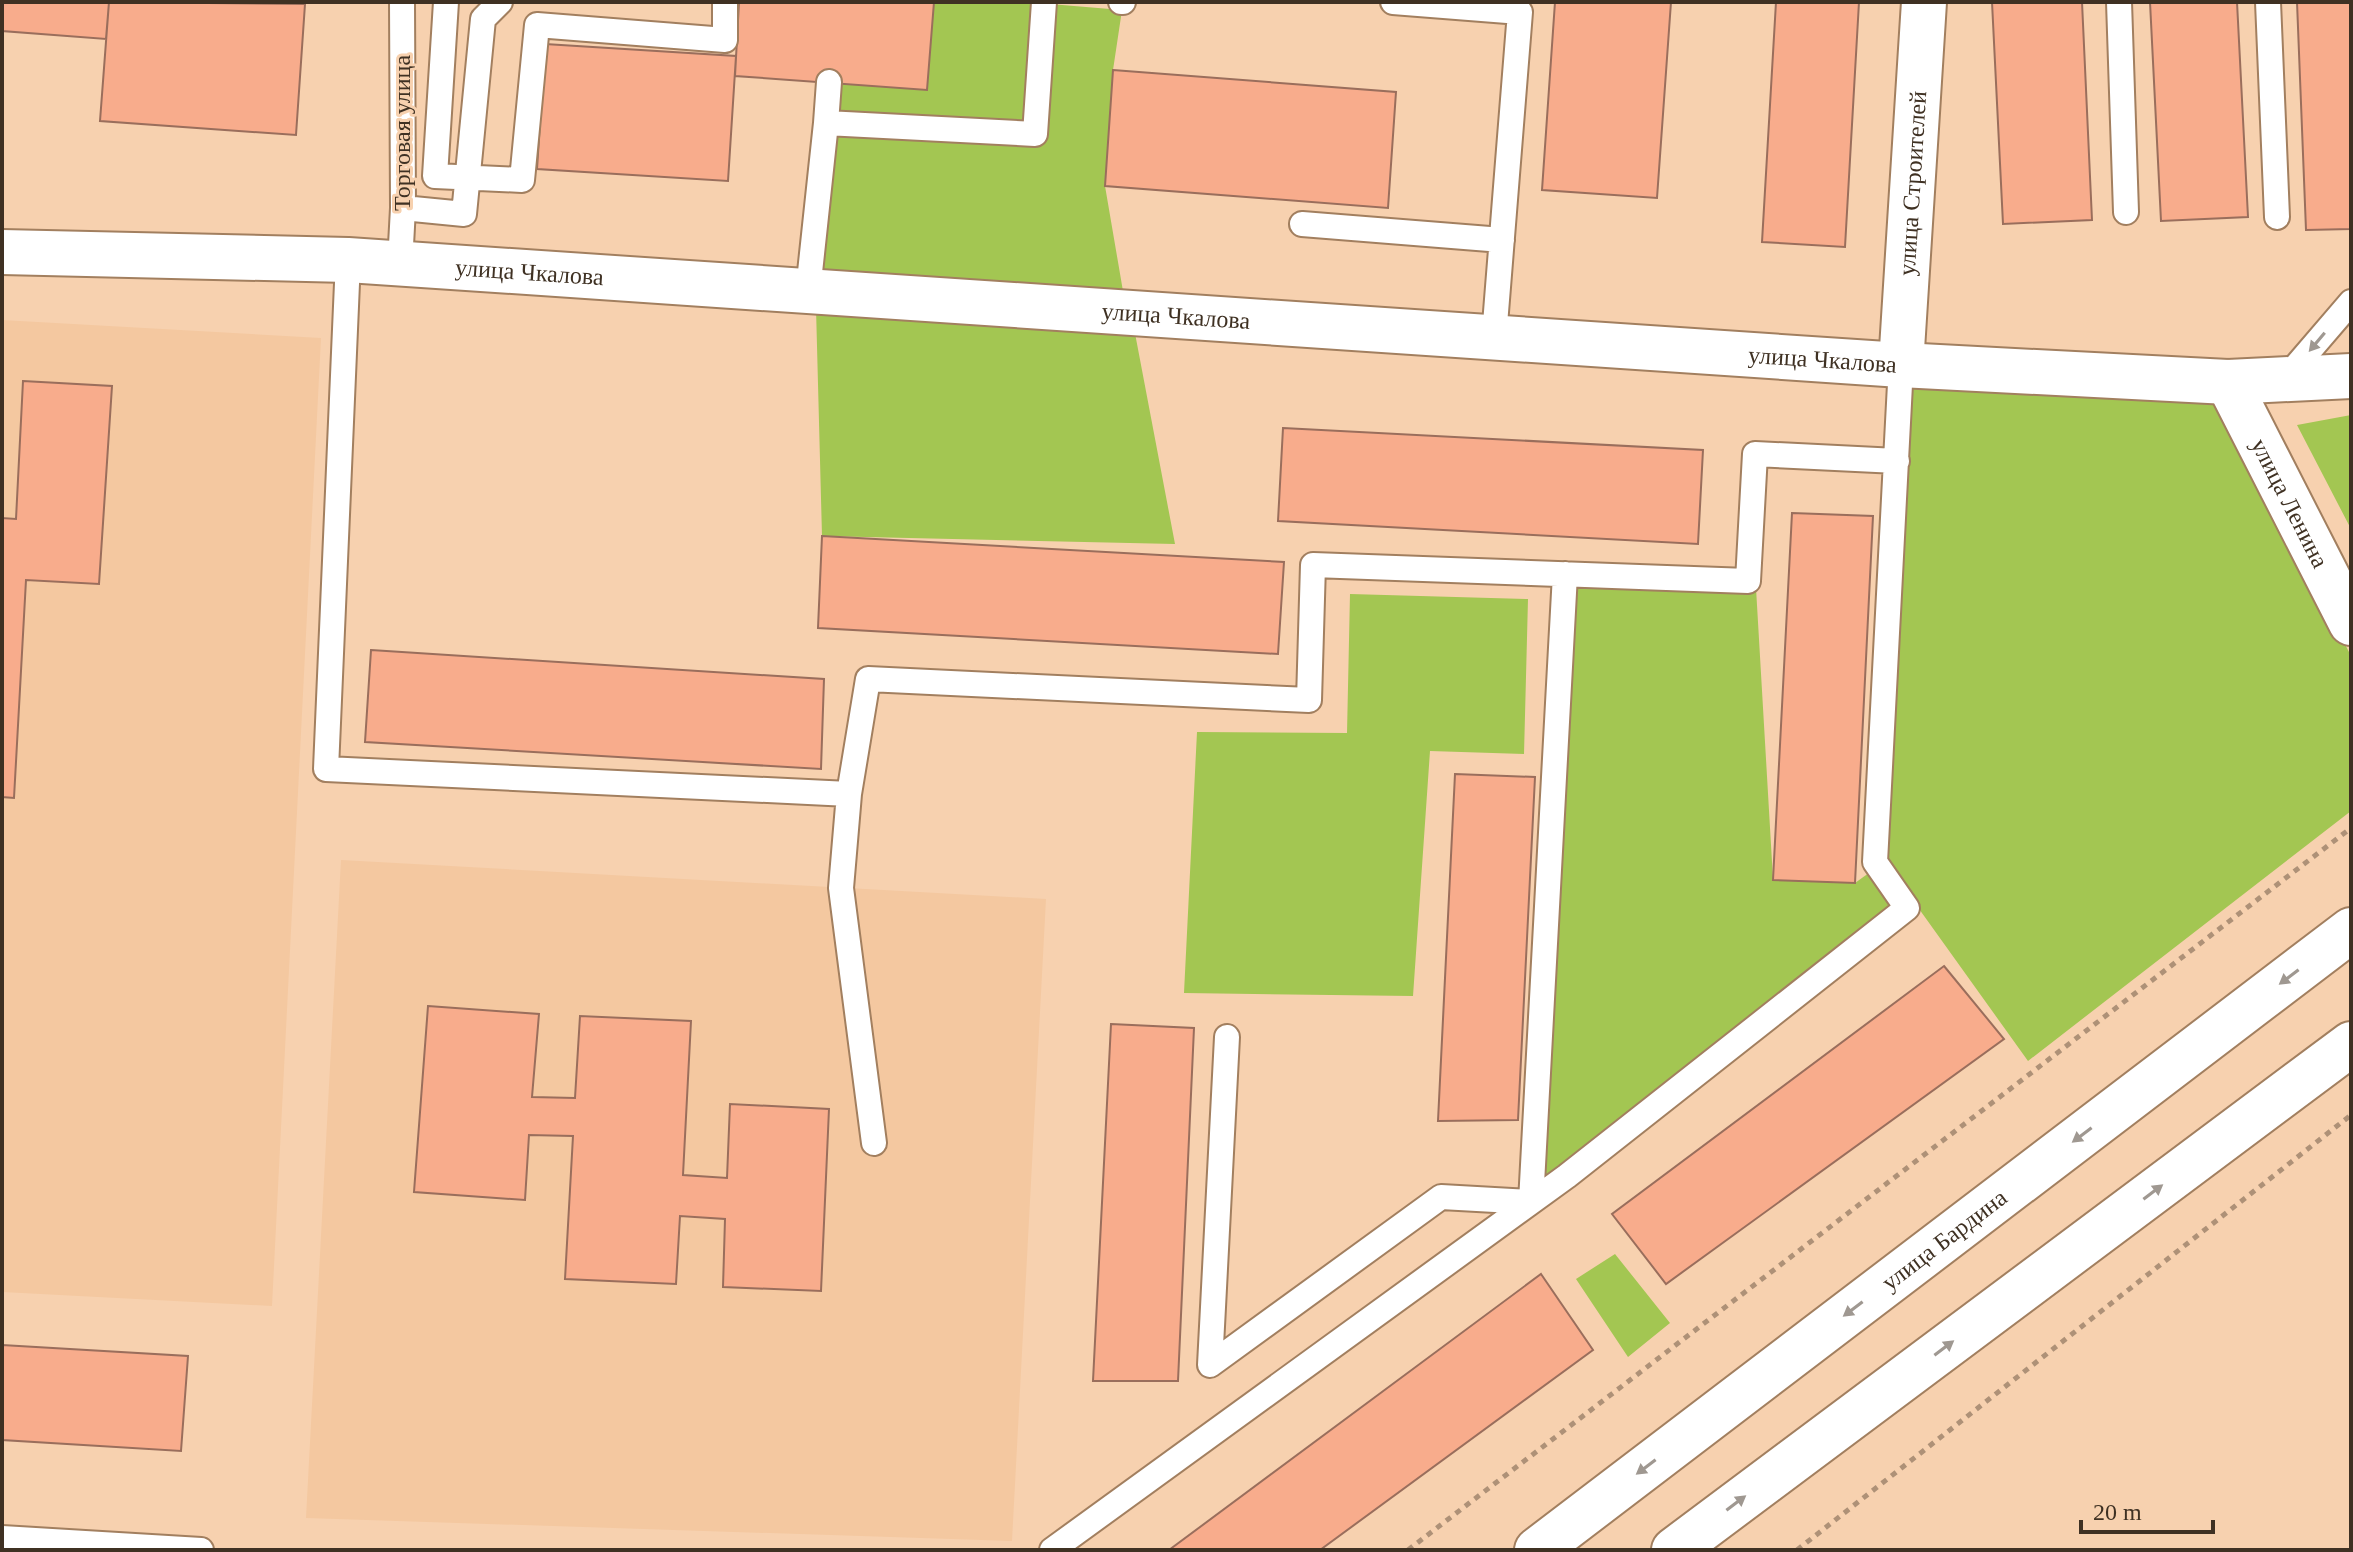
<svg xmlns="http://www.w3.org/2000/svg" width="2353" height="1552" font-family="Georgia,serif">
	<rect width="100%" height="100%" fill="#f7d1af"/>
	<!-- built -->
	<path fill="#f4c8a0" d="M2 320 321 338 272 1306 2 1292Z
		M341 860 1046 899 1012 1541 306 1518Z"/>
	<!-- green -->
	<path fill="#a3c652" d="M934 2H1037L1028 126 833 116 836 83 927 90Z
		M1050 4 1122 10 1113 70 1105 186 1124 297 818 277 832 131 1042 141Z
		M816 308 1134 328 1175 544 822 536Z
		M1909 379 2219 396 2351 656V811L2028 1061 1884 860Z
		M2351 415V529L2297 425Z
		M1571 582 1756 588 1773 879 1855 883 1873 870 1898 906 1539 1187Z
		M1350 594 1528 599 1524 754 1430 751 1413 996 1184 993 1197 732 1347 733Z
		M1615 1254 1670 1323 1628 1357 1576 1279Z"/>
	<!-- building -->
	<path fill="#f8ac8c" stroke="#9a6e5c" stroke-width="2" d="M2 2H109L106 39 2 31Z
		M109 2 305 4 296 135 100 121Z
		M739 2H934L927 90 735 76Z
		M1555 2H1671L1657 198 1542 190Z
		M1776 2H1859L1845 247 1762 242Z
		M1992 2H2082L2092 220 2003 224Z
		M2150 2H2237L2248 217 2161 221Z
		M2297 2H2350L2351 229 2306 230Z
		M545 44 736 56 728 181 537 169Z
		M1113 70 1396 92 1388 208 1105 186Z
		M23 381 112 386 99 584 26 580 14 798 2 797V518L16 519Z
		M1283 428 1703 450 1698 544 1278 521Z
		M1792 513 1873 516 1855 883 1773 880Z
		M822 536 1284 562 1278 654 818 628Z
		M371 650 824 679 821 769 365 742Z
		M1455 774 1535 777 1518 1120 1438 1121Z
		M1944 966 2004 1039 1666 1284 1612 1214Z
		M428 1006 539 1014 532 1097 575 1098 580 1016 691 1021 683 1175 727 1178 730 1104 829 1109 821 1291 723 1287 725 1219 680 1216 676 1284 565 1279 573 1136 529 1135 525 1200 414 1192Z
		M1111 1024 1194 1028 1178 1381H1093Z
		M1541 1274 1593 1350 1320 1550H1169Z
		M2 1345 188 1356 181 1451 2 1440Z"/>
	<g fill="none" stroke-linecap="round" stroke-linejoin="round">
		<defs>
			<path id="lane" d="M446 2 435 176 522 180 537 25 725 40V2
				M1121 2H1123
				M1393 2 1520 12 1494 337
				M2119 2 2126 212
				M2268 2 2277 217
				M826 123 829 82
				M403 208 464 214 483 19 500 2
				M1302 224 1502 240
				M348 260 326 769 849 794
				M400 264 403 208 402 2
				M808 291 826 123 1035 134 1044 2
				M2285 379 2351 302
				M1227 1037 1210 1365 1441 1197 1531 1202 1565 574
				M874 1143 841 888 849 794 868 679 1309 700 1313 565 1748 581 1755 454 1897 461
				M2 1538 201 1550
				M1052 1550 1567 1176 1907 908 1875 862 1901 365"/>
			<g id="street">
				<path id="s1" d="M1901 365 1924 2"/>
			</g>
			<g id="secondary">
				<path id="s2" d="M2 252 348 260 1901 365 2228 382 2351 376"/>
				<path id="s3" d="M2228 382 2351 623"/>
				<path id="s4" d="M1537 1550 2351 930"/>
				<path d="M1674 1550 2351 1044"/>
			</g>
		</defs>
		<!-- lane casing -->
		<use href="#lane" stroke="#a27f5f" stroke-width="28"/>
		<!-- street casing -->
		<use href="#street" stroke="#a27f5f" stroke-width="48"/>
		<!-- secondary casing -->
		<use href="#secondary" stroke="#a27f5f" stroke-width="48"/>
		<!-- path -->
		<path stroke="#ae9177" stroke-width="5" stroke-dasharray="6 6" stroke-linecap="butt" d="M1408 1550 2351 828
			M1797 1550 2351 1115"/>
		<!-- lane -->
		<use href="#lane" stroke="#fff" stroke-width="24"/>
		<!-- street -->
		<use href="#street" stroke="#fff" stroke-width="44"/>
		<!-- secondary -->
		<use href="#secondary" stroke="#fff" stroke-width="44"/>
	</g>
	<!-- one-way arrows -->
	<defs><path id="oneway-solid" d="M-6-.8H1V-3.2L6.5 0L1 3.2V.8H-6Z" transform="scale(2)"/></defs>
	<g fill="#9f9891">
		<use href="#oneway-solid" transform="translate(2317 342) rotate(130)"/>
		<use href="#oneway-solid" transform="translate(2289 977) rotate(143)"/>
		<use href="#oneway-solid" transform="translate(2082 1135) rotate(143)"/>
		<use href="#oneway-solid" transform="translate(2153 1192) rotate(-37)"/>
		<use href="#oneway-solid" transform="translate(1853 1309) rotate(143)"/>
		<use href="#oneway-solid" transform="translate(1944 1348) rotate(-37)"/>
		<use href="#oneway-solid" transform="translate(1646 1467) rotate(143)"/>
		<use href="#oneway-solid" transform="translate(1736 1503) rotate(-37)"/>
	</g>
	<g text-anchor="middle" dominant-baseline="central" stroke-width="6" stroke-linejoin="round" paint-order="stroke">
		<!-- street labels -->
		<g font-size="24" fill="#3f3123" stroke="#f7d1af">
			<text transform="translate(402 133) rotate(-90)">Торговая улица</text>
			<text stroke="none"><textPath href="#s1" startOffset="182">улица Строителей</textPath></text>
			<text stroke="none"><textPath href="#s2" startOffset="528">улица Чкалова</textPath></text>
			<text stroke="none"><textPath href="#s2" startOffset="1176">улица Чкалова</textPath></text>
			<text stroke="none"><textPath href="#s2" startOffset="1824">улица Чкалова</textPath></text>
			<text stroke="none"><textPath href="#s3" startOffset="136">улица Ленина</textPath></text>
			<text stroke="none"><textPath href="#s4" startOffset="512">улица Бардина</textPath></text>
		</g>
	</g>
	<!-- border -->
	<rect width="2353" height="1552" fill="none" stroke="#3f3123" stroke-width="8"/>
	<!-- scale -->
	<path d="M2081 1520v12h132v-12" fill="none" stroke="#3f3123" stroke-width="4"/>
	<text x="2093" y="1520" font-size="24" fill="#3f3123" stroke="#f7d1af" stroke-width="6" paint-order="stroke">20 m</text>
</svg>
